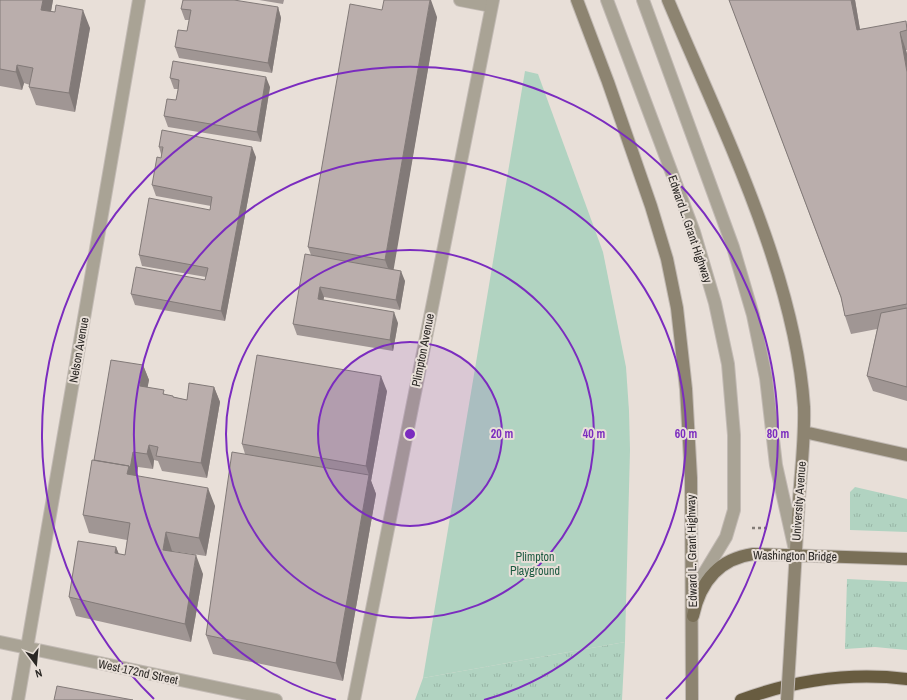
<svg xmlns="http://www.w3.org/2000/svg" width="907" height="700" font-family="'Archivo Narrow',sans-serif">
	<defs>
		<pattern id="grass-tufts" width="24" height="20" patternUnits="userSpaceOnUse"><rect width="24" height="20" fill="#b1d3c1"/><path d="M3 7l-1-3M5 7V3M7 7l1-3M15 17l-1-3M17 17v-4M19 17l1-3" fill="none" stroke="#98b5a6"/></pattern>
	</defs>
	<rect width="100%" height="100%" fill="#e8dfd8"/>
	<!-- grass -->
	<path fill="url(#grass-tufts)" d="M855 487 907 499V532L850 530V492Z
		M847 579 907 582V650L875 647 845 649Z
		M625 642 622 700H415L423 678Z"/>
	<!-- park -->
	<path fill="#b1d3c1" d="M525 71 538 74 603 252 626 367 629 411 630 450 625 642 423 678Z"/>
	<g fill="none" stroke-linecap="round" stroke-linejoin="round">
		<defs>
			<path id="lane" d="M460 0 491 6
				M607 0 694 232 715 303 728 364 734 435V510L726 537 700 580 695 599
				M643 0 733 247 753 315 766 378 776 465 795 550"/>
			<path id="street" d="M0 642 276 700
				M18 700 139 0
				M354 700 493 0"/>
			<path id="secondary" d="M577 0 608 82 651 206 667 259 677 308 686 389 691 478 692 700
				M668 0C720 124 795 272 804 407 805 438 801 469 799 499 796 550 793 601 790 652
				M804 432 907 455"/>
			<path id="primary" d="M693 616C700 583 718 559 753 554L907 559"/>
			<path id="highway" d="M741 700C795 680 850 672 907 679"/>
		</defs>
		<!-- lane casing -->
		<use href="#lane" stroke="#c2bab4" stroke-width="14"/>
		<!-- street casing -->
		<use href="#street" stroke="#c2bab4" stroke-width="14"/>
		<!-- secondary casing -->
		<use href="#secondary" stroke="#c2bab4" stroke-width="14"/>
		<!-- primary casing -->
		<use href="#primary" stroke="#c2bab4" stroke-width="14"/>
		<!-- highway casing -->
		<use href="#highway" stroke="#c2bab4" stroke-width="14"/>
		<!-- path -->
		<path stroke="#827c77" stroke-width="2.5" stroke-dasharray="3 3" stroke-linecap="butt" d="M752 528H767"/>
		<!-- lane -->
		<use href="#lane" stroke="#a9a395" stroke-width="12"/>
		<!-- street -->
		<use href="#street" stroke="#a9a395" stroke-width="12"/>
		<!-- secondary -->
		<use href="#secondary" stroke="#8d8471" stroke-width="12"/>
		<!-- primary -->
		<use href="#primary" stroke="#796f57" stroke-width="12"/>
		<!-- highway -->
		<use href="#highway" stroke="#685c40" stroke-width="12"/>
		<defs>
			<path id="secondary-bridge" d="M787 700 790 652"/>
		</defs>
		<!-- secondary-bridge casing -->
		<use href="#secondary-bridge" stroke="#c2bab4" stroke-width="14" stroke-linecap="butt"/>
		<!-- secondary-bridge -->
		<use href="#secondary-bridge" stroke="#8d8471" stroke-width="12"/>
	</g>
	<!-- wall -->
	<path fill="#a09694" d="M0 0H53L51 11 90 28 75 112 36 105 29 87 30 85 24 83 22 90 0 86Z
		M259 0H284L283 4Z
		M729 0H855L860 29 907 24V50H906L907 54V401L873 391 867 376 877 329 851 334 845 316 841 298Z
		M278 7 281 18 272 73 179 58 175 47 187 31 189 20H185L181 9Z
		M382 10 437 17 393 269 405 281 400 310 324 297 323 300 398 323 393 351 297 335 293 324 311 255 308 247Z
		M170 78 270 87 261 142 168 127 164 116 176 100 178 89H174Z
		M159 147 256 157 225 321 135 305 131 294 205 280 206 277 142 266 139 255 210 210 211 206 156 196 152 185 161 158V154Z
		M143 365 149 380 147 388 174 397 187 400 214 387 220 402 207 478 162 471 158 461 154 460 153 469 138 467 137 476 215 506 206 556 172 551V552L203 574 191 642 76 616 69 597 116 547 119 554 125 555 127 540 89 533 83 515 94 460Z
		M387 391 371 481 376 494 343 681 213 654 206 635 245 454 242 444Z"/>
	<!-- shaded-wall -->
	<path fill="#827a78" d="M43 0H53L48 28 41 10Z
		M430 0H431L437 17 392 279 385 260Z
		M851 0H855L863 48 857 30Z
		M278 7 281 18 272 73 268 63Z
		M83 10 90 28 75 112 69 93Z
		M900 32 906 50 907 54V72Z
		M17 65 24 83 22 90 16 72Z
		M266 77 270 87 261 142 257 132Z
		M252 147 256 157 225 321 221 311Z
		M401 271 405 281 400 310 396 300Z
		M320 287 324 297 322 309 318 299Z
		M394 312 398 323 393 351 390 340Z
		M143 365 149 380 145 401 140 386Z
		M381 376 387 391 371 481 366 466Z
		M214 387 220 402 207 478 201 463Z
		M149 445 154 460 153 469 147 454Z
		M133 452 138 467 134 492 127 474Z
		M369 475 376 494 343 681 336 663Z
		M208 488 215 506 206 556 199 538Z
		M166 532 172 551 170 568 163 550Z
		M116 547 123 566 115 553Z
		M196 555 203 574 191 642 185 624Z"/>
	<!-- building -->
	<path fill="#baaeac" stroke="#827a78" d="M0 0H43L41 10 55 12 56 5 83 10 69 93 29 87 33 68 17 65 16 72 0 69Z
		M183 0H234L278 7 268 63 175 47 178 30 187 31 191 10 181 9Z
		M384 0H430L385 260 308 247 350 4 382 10Z
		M729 0H851L857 30 906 21 907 30 900 32 907 72V304L845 316 841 297Z
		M173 61 266 77 257 132 164 116 167 99 176 100 178 90 179 80 170 78Z
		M162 130 252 147 221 311 131 294 136 267 205 280 208 268 139 255 149 198 210 210 211 203 212 197 152 185 157 157 161 158 163 147H159Z
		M305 254 401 271 396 300 320 287 318 299 394 312 390 340 293 324Z
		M907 308V387L867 376 881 313Z
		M257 355 381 376 366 466 242 444Z
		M111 360 143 365 140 386 164 390 163 394 173 396V397L187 400 189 383 214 387 201 463 156 456 158 447 149 445 147 454 133 452 130 469 129 466 94 460Z
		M232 452 369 475 336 663 206 635Z
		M92 460 129 466 127 474 208 488 199 538 166 532 163 550 196 555 185 624 69 597 78 541 116 547 115 553 125 555 130 523 83 515Z
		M57 686 133 700H54Z"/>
	<!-- distance rings -->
	<circle cx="410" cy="434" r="92" fill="#7b2cbf" fill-opacity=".12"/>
	<g fill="none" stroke="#7b2cbf" stroke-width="2">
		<circle cx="410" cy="434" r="92"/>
		<circle cx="410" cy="434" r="184"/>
		<path d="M336 700A276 276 0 1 1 484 700"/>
		<path d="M154 699A368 368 0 1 1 666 699"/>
	</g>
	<g text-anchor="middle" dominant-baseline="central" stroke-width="4" stroke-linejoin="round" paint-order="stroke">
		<!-- street labels -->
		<g font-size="12" fill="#2a2724" stroke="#e8dfd8">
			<text transform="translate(690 229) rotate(71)">Edward L. Grant Highway</text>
			<text transform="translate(79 350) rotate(-80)">Nelson Avenue</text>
			<text transform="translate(423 350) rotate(-79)">Plimpton Avenue</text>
			<text transform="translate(799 501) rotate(-86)">University Avenue</text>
			<text transform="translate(692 551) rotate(-91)">Edward L. Grant Highway</text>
			<text transform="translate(795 556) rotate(1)">Washington Bridge</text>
			<text transform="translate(138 672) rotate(12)">West 172nd Street</text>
		</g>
		<!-- park labels -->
		<g font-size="12" fill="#1e5b42" stroke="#e8dfd8">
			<text x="535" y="557">Plimpton<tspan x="535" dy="14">Playground</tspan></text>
		</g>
	</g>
	<circle cx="410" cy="434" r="6" fill="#7b2cbf" stroke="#e8dfd8" stroke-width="2"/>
	<g font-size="12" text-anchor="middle" font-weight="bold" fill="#7b2cbf" stroke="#e8dfd8" stroke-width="4" stroke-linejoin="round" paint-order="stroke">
		<text x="502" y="438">20 m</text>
		<text x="594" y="438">40 m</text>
		<text x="686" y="438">60 m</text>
		<text x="778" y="438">80 m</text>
	</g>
	<!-- north arrow -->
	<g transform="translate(36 664) rotate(164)" stroke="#e8dfd8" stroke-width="3" paint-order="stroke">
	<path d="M0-3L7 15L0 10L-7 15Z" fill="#2a2724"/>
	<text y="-6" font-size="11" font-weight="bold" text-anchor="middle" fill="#2a2724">N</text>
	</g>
</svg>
